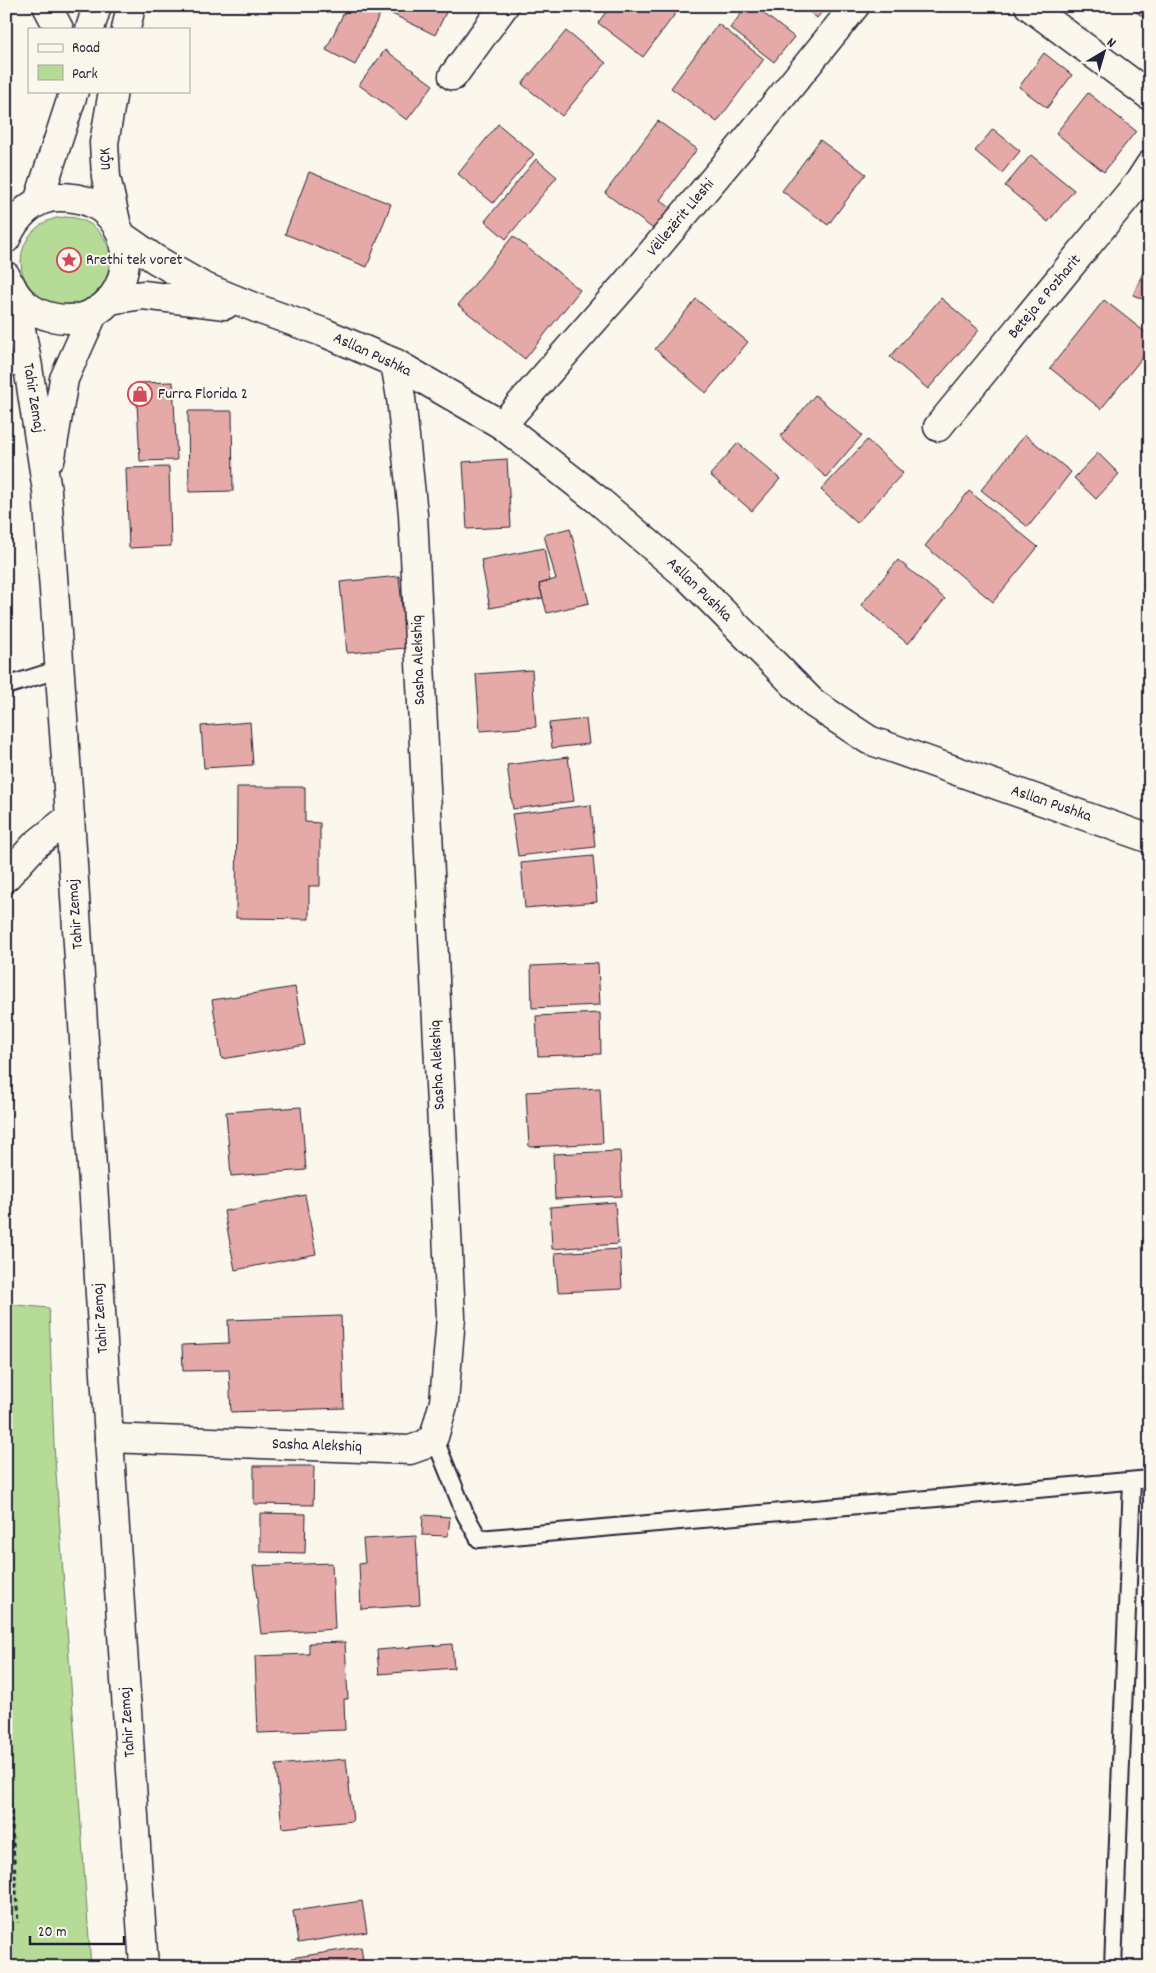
<svg xmlns="http://www.w3.org/2000/svg" width="1156" height="1973" font-family="Dekko,sans-serif">
	<rect width="100%" height="100%" fill="#fbf7ec"/>
	<filter id="ink" filterUnits="userSpaceOnUse"><feTurbulence type="fractalNoise" baseFrequency=".02" numOctaves="2"/><feDisplacementMap in="SourceGraphic" scale="10" xChannelSelector="R" yChannelSelector="G"/><feConvolveMatrix kernelMatrix="1 2 1 2 8 2 1 2 1" color-interpolation-filters="sRGB"/></filter>
	<g filter="url(#ink)">
		<!-- green -->
		<path fill="#b5db96" stroke="#6c7e68" d="M21 262a45 45 0 1 1 90 0a45 45 0 1 1-90 0Z
			M6 1304 49 1308 54 1445 91 1967H6Z"/>
		<!-- building -->
		<path fill="#e5aaa7" stroke="#22223b" d="M347 6H384L355 65 326 50Z
			M395 6H449L435 35 392 14Z
			M610 6H681L643 57 598 23Z
			M747 6H754L794 37 774 62 730 28Z
			M802 6H827L817 18Z
			M1128 6H1150V22Z
			M718 24 764 59 717 122 671 88Z
			M566 31 606 63 562 116 522 84Z
			M385 50 433 85 407 120 359 85Z
			M1044 53 1072 75 1047 108 1019 87Z
			M1088 93 1136 131 1104 172 1056 133Z
			M658 121 697 149 660 200 676 212 660 234 605 193Z
			M498 124 534 154 493 203 458 174Z
			M993 129 1020 151 1002 173 975 151Z
			M820 140 866 174 828 225 782 191Z
			M1031 155 1074 190 1048 222 1005 186Z
			M536 159 557 177 506 239 485 221Z
			M309 172 391 204 367 267 285 234Z
			M513 236 580 290 525 359 458 305Z
			M1150 257V302L1133 295Z
			M941 298 979 330 928 389 890 357Z
			M696 299 748 342 706 393 655 349Z
			M1104 300 1150 336V348L1101 409 1050 368Z
			M173 382 177 460 140 461 136 383Z
			M815 395 862 435 826 477 780 437Z
			M188 411H232L233 491 189 492Z
			M1025 435 1071 472 1028 527 981 490Z
			M867 440 903 473 857 523 821 490Z
			M738 443 780 479 752 511 710 475Z
			M1098 453 1119 474 1096 499 1074 478Z
			M507 459 511 527 467 529 463 462Z
			M169 467 171 546 129 548 126 468Z
			M969 491 1038 547 993 602 925 546Z
			M570 528 589 603 547 613 539 584 556 579 544 535Z
			M544 548 550 581 539 584 543 598 490 608 481 560Z
			M898 560 945 599 908 644 861 605Z
			M399 576 406 648 347 653 340 582Z
			M532 670 536 727 480 731 476 674Z
			M586 719 589 744 552 748 549 723Z
			M250 722 253 765 204 768 201 726Z
			M568 757 574 801 513 809 507 765Z
			M237 787H305V822L320 823V886H309V919L236 918Z
			M591 805 595 847 518 856 512 814Z
			M593 856 597 902 525 908 521 863Z
			M598 963 600 1005 532 1008 531 966Z
			M295 987 305 1045 222 1059 212 1000Z
			M600 1013 601 1054 538 1056 536 1016Z
			M600 1088 603 1143 529 1147 526 1092Z
			M301 1107 306 1170 231 1176 226 1112Z
			M620 1151 622 1196 555 1199 553 1154Z
			M305 1195 316 1254 235 1270 224 1211Z
			M615 1202 618 1244 552 1249 550 1207Z
			M620 1249 622 1289 558 1292 555 1253Z
			M341 1316 344 1408 231 1412 229 1370 183 1371 182 1345 229 1343 228 1320Z
			M254 1466H314L313 1505 254 1504Z
			M260 1513 306 1514 305 1553 260 1552Z
			M423 1515 450 1517 448 1536 422 1535Z
			M416 1536 420 1605 361 1609 359 1564 365 1563 363 1539Z
			M332 1563 335 1629 261 1634 253 1566Z
			M345 1642 348 1699H344L345 1730 258 1733 255 1656 309 1654V1643Z
			M452 1644 454 1668 379 1674 377 1650Z
			M346 1759 353 1821 282 1828 276 1765Z
			M362 1901 367 1932 298 1943 293 1911Z
			M361 1947 364 1967H293L291 1958Z"/>
		<g fill="none" stroke-linecap="round" stroke-linejoin="round">
			<defs>
				<path id="lane" d="M6 367H28
					M6 686 60 669
					M434 1437 465 1514 479 1539 1150 1479
					M1113 1967 1132 1481"/>
				<path id="street" d="M47 6 59 29
					M1029 6 1150 96
					M453 76 504 6
					M502 425 624 286 749 137 855 6
					M938 427 1139 182 1150 165
					M6 877 35 845 70 817
					M109 1438 410 1450 424 1445 434 1437 444 1402 451 1317 413 514 401 398 395 363"/>
				<path id="secondary" d="M90 29 97 6
					M126 29 131 6
					M113 91 104 143 106 177 117 226
					M38 202 74 91
					M122 236 155 259 202 286 261 310 325 333 395 363 502 425 599 501 688 577 813 703 869 740 1150 839
					M6 239C15 218 33 197 59 197 157 196 139 337 51 317 33 313 18 301 11 285
					M6 276 21 329 28 367 47 491 70 817 109 1438 144 1967
					M110 300 143 295 225 305
					M51 457 64 379 94 312"/>
			</defs>
			<!-- lane casing -->
			<use href="#lane" stroke="#22223b" stroke-width="20"/>
			<!-- street casing -->
			<use href="#street" stroke="#22223b" stroke-width="31"/>
			<!-- secondary casing -->
			<use href="#secondary" stroke="#22223b" stroke-width="31"/>
			<!-- path -->
			<path stroke="#22223b" stroke-width="3" stroke-dasharray="4 4" stroke-linecap="butt" d="M6 1731 18 1923"/>
			<!-- lane -->
			<use href="#lane" stroke="#fbf7ec" stroke-width="16"/>
			<!-- street -->
			<use href="#street" stroke="#fbf7ec" stroke-width="28"/>
			<!-- secondary -->
			<use href="#secondary" stroke="#fbf7ec" stroke-width="28"/>
		</g>
	</g>
	<!-- icons -->
	<defs>
		<symbol id="sight-ring" viewBox="-11 -11 22 22"><circle r="9.5" fill="#fbf7ec" stroke="#d1495b" stroke-width="1.5"/><path d="M0-6L1.8-2.2L6-1.7L2.9 1.2L3.7 5.4L0 3.3L-3.7 5.4L-2.9 1.2L-6-1.7L-1.8-2.2Z" fill="#d1495b"/></symbol>
		<symbol id="shop-ring" viewBox="-11 -11 22 22"><circle r="9.5" fill="#fbf7ec" stroke="#d1495b" stroke-width="1.5"/><path d="M-5-2.5h2.3a2.7 3.5 0 0 1 5.4 0H5L5.5 6h-11ZM-1.5-2.5h3a1.5 2.3 0 0 0-3 0Z" fill="#d1495b"/></symbol>
	</defs>
	<g fill-rule="evenodd">
		<use href="#sight-ring" x="55" y="246" width="28" height="28"/>
		<use href="#shop-ring" x="126" y="380" width="28" height="28"/>
	</g>
	<g text-anchor="middle" dominant-baseline="central" stroke-width="4" stroke-linejoin="round" paint-order="stroke">
		<!-- street labels -->
		<g font-size="16" fill="#22223b" stroke="#fbf7ec">
			<text transform="translate(106 159) rotate(-92)">UÇK</text>
			<text transform="translate(681 218) rotate(-50)">Vëllezërit Lleshi</text>
			<text transform="translate(1045 297) rotate(-50)">Beteja e Pozharit</text>
			<text transform="translate(372 355) rotate(25)">Asllan Pushka</text>
			<text transform="translate(33 398) rotate(81)">Tahir Zemaj</text>
			<text transform="translate(699 590) rotate(44)">Asllan Pushka</text>
			<text transform="translate(419 660) rotate(-92)">Sasha Alekshiq</text>
			<text transform="translate(1051 804) rotate(19)">Asllan Pushka</text>
			<text transform="translate(76 914) rotate(-94)">Tahir Zemaj</text>
			<text transform="translate(438 1065) rotate(-93)">Sasha Alekshiq</text>
			<text transform="translate(101 1318) rotate(-94)">Tahir Zemaj</text>
			<text transform="translate(317 1446) rotate(2)">Sasha Alekshiq</text>
			<text transform="translate(128 1722) rotate(-94)">Tahir Zemaj</text>
		</g>
		<!-- poi labels -->
		<g font-size="16" fill="#22223b" stroke="#fbf7ec" text-anchor="start">
			<text x="86" y="260">Rrethi tek voret</text>
			<text x="158" y="394">Furra Florida 2</text>
		</g>
	</g>
	<!-- margin -->
	<rect width="1156" height="1973" fill="none" stroke="#fbf7ec" stroke-width="25"/>
	<rect x="12" y="12" width="1131" height="1948" fill="none" stroke="#22223b" stroke-width="2" filter="url(#ink)"/>
	<!-- legend -->
	<rect x="28" y="28" width="162" height="65" fill="#fbf7ec" stroke="#a4a2a5"/>
	<rect x="38" y="44" width="25" height="8" fill="#fbf7ec" stroke="#a4a2a5"/>
	<text x="72" y="52" font-size="15" fill="#22223b">Road</text>
	<rect x="38" y="65" width="25" height="15" fill="#b5db96" stroke="#a4a2a5"/>
	<text x="72" y="78" font-size="15" fill="#22223b">Park</text>
	<!-- north arrow -->
	<g transform="translate(1104 52) rotate(38)" stroke="#fbf7ec" stroke-width="4" paint-order="stroke">
	<path d="M0-4L9 19L0 12L-9 19Z" fill="#22223b"/>
	<text y="-8" font-size="14" font-weight="bold" text-anchor="middle" fill="#22223b">N</text>
	</g>
	<!-- scale -->
	<path d="M30 1936v8h94v-8" fill="none" stroke="#22223b" stroke-width="2.5"/>
	<text x="38" y="1936" font-size="15" fill="#22223b" stroke="#fbf7ec" stroke-width="4" paint-order="stroke">20 m</text>
</svg>
